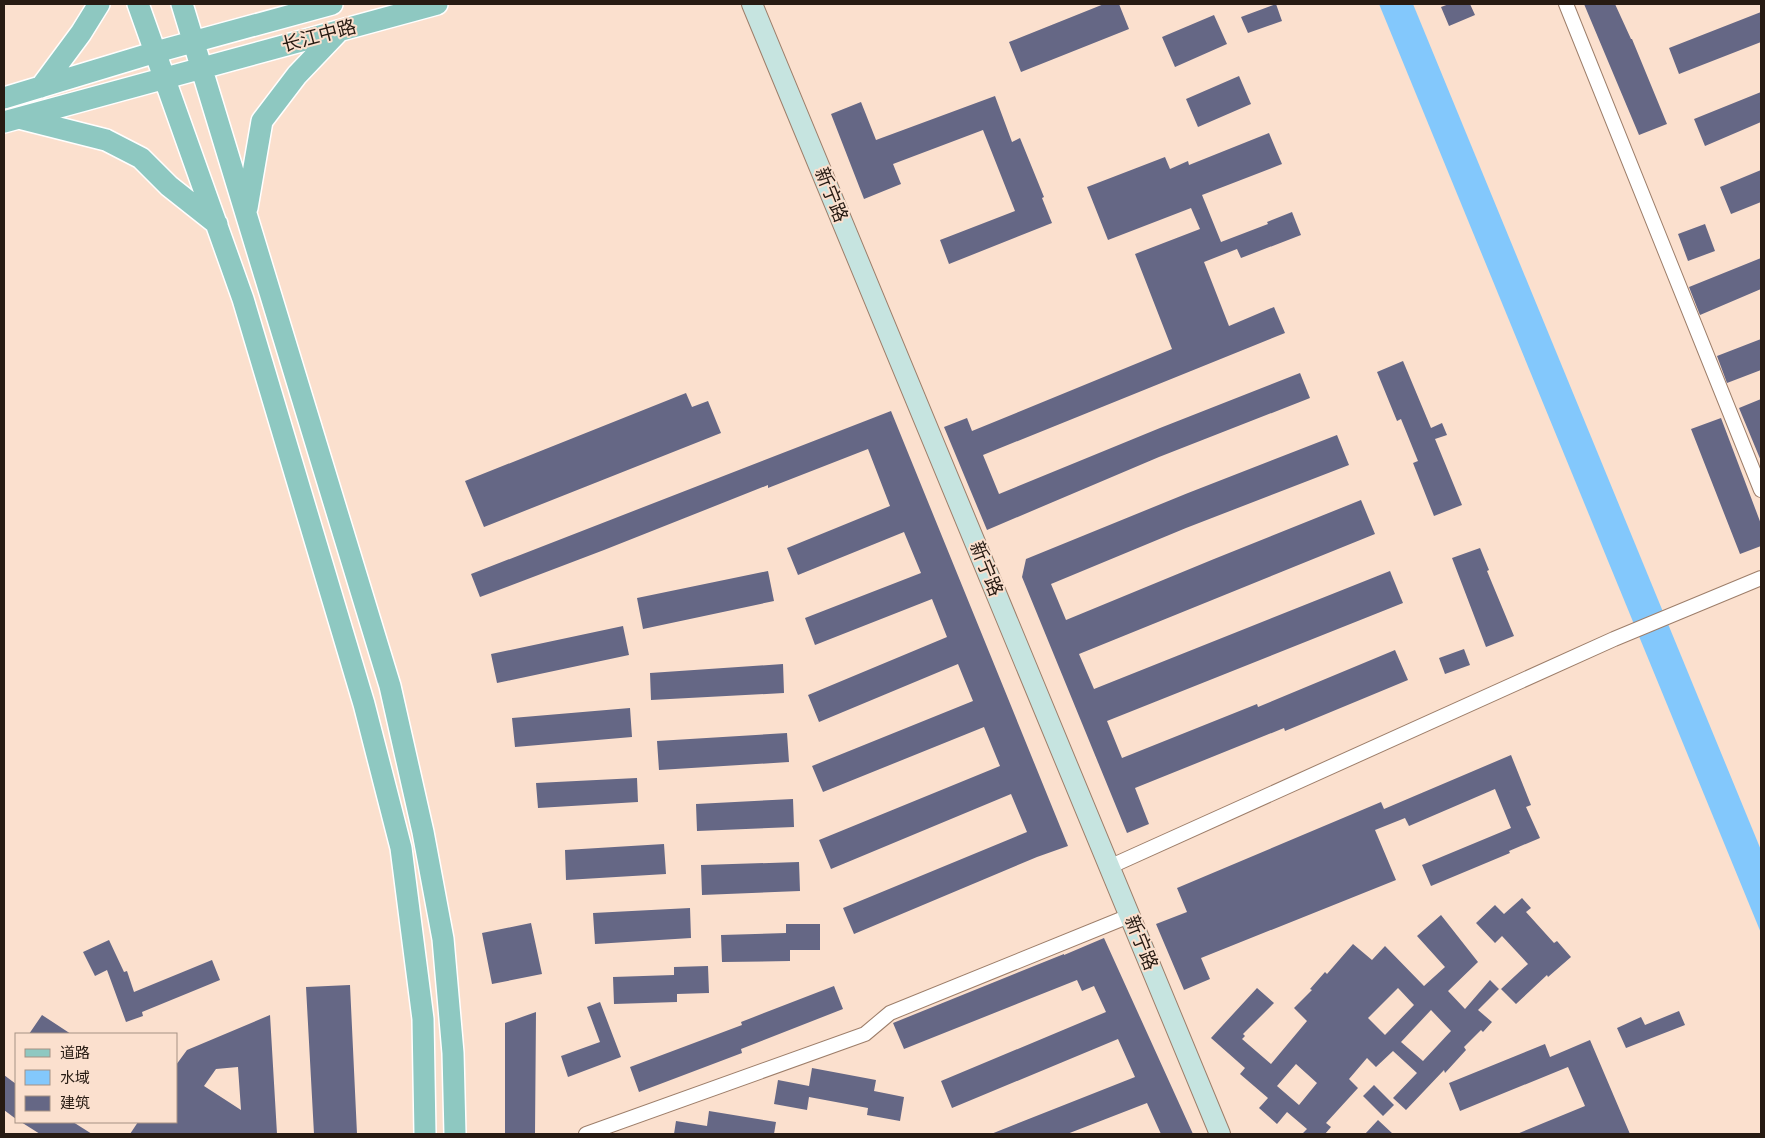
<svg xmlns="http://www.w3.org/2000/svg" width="1765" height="1138" font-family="Signika,'Noto Sans SC',sans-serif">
	<rect width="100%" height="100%" fill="#fbe0ce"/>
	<!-- water -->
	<path fill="#83c8fc" d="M1379 4H1413L1761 850V933Z"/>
	<!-- building -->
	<path fill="#656785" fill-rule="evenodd" d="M1104 4H1119L1129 29 1021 72 1009 42Z
		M1276 4 1282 21 1248 33 1241 17Z
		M1449 4H1470L1475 15 1449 26 1441 7Z
		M1584 4H1615L1631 39H1632L1667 124 1639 135Z
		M1761 12V42L1679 74 1669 48Z
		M1214 15 1227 44 1175 67 1162 37Z
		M1239 76 1251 104 1198 127 1186 99Z
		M1761 92V122L1705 146 1694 119Z
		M995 96 1012 142 1020 138 1044 197 1042 198 1052 223 949 264 940 240 1015 211 983 130 893 164 901 184 864 199 831 114 861 102 876 140Z
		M1269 133 1282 164 1202 195 1221 242 1268 224 1267 222 1292 212 1301 235 1241 258 1237 249 1204 262 1229 326 1274 307 1285 333 983 455 999 494 1160 428 1300 373 1310 398 1159 457 987 530 944 427 967 418 972 431 1172 349 1135 254 1200 229 1191 208 1108 240 1087 187 1165 157 1170 169 1188 161 1189 165Z
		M1761 170V202L1731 214 1720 187Z
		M1705 224 1715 251 1688 261 1678 234Z
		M1761 258V289L1700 315 1689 287Z
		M1761 339V370L1727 383 1717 356Z
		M1403 361 1431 428 1442 423 1447 435 1435 439 1462 505 1434 516 1413 463 1418 461 1401 419 1397 421 1377 372Z
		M686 393 692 407 708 401 721 433 484 527 465 481Z
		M1761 399V461L1739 408Z
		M891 411 1068 846 1037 857 854 934 843 908 1027 832 1011 794 831 869 819 840 1000 766 984 727 823 792 812 766 973 701 958 664 819 722 808 695 947 637 932 599 815 645 805 618 921 573 904 532 798 575 787 548 890 506 868 449 768 488V485L604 550 480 597 471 574Z
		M1721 418 1761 524V546L1740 554 1691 429Z
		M1337 435 1349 465 1186 528 1051 584 1066 620 1214 559 1361 500 1375 534 1079 654 1094 689 1390 571 1403 603 1107 721 1122 758 1257 704 1258 707 1395 650 1408 680 1285 731 1284 728 1135 788 1149 824 1127 833 1022 577 1026 559 1188 493Z
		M1480 548 1489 570 1487 571 1514 636 1486 647 1452 558Z
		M768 571 774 601 643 629 637 598Z
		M623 626 629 655 497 683 491 654Z
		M1464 649 1470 665 1445 674 1439 658Z
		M783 664 784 693 651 700 650 673Z
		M630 708 632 737 515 747 512 718Z
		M787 733 789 762 659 770 657 741Z
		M1511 755 1531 805 1526 807 1540 838 1509 851 1510 853 1431 886 1422 865 1511 828 1495 789 1409 826 1405 818 1375 830 1396 880 1201 958 1210 979 1184 990 1156 924 1187 912 1177 888 1381 802 1384 809Z
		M637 778 638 802 538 808 536 783Z
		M793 799 794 827 697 831 696 804Z
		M664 844 666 874 566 880 565 850Z
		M799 862 800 891 702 895 701 865Z
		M1522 898 1531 908 1526 912 1554 943 1557 941 1571 957 1548 977 1547 975 1516 1004 1501 989 1528 964 1502 936 1495 943 1476 923 1495 905 1504 914Z
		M690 908 691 938 595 944 593 913Z
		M1441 915 1478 962 1448 991 1465 1009 1490 980 1499 989 1478 1010 1492 1022 1483 1032 1481 1030 1464 1047 1466 1050 1445 1073 1444 1070 1406 1110 1393 1098 1417 1073 1393 1051 1376 1067 1367 1058 1349 1079 1358 1088 1326 1123 1331 1127 1325 1134H1302L1307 1129 1287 1112 1277 1124 1259 1108 1268 1098 1240 1074 1245 1068 1211 1038 1257 988 1274 1003 1243 1034 1245 1036 1242 1039 1271 1064 1307 1021 1294 1008 1312 990 1310 989 1325 972 1327 974 1353 944 1372 960 1385 946 1424 986 1445 967 1417 936ZM1398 988 1414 1005 1385 1035 1368 1018ZM1431 1010 1451 1031 1423 1061 1401 1042ZM1296 1064 1317 1083 1299 1105 1277 1086Z
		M531 923 542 974 492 984 482 933Z
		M786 924H820V950H790V961L722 962 721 935 786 933Z
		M1104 938 1193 1134H1161L1147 1103 1067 1134H991L1135 1077 1118 1039 952 1108 941 1081 1106 1012 1094 986 1082 991 1077 980 904 1049 893 1023 1064 954V955Z
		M109 940 124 972 127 971 134 992 212 960 220 980 142 1012 143 1016 126 1022 107 970 95 976 83 952Z
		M708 966 709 993 677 994V1002L614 1004 613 977 674 975V967Z
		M350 985 357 1134H314L306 987Z
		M834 986 843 1009 741 1049 742 1053 639 1092 630 1067 742 1025 741 1022Z
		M600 1002 621 1057 568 1077 561 1056 600 1042 587 1007Z
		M1679 1011 1685 1025 1626 1048 1617 1028 1641 1017 1645 1025Z
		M536 1012 535 1134H505V1023Z
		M42 1015 71 1034H29Z
		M270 1015 277 1134H130L138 1122H176V1065L187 1050ZM238 1067 241 1110 204 1086 216 1069Z
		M1590 1040 1630 1134H1517L1585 1106 1568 1067 1460 1111 1449 1083 1545 1044 1550 1057Z
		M812 1068 876 1080 874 1091 904 1097 900 1121 867 1115 868 1108 809 1097 807 1110 774 1104 778 1080 809 1086Z
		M4 1075 16 1084V1119L4 1110Z
		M1374 1085 1394 1105 1383 1116 1363 1096Z
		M709 1111 776 1122 774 1134H674L676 1121 707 1126Z
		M1378 1120 1393 1134H1365Z
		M21 1122H73L92 1134H40Z"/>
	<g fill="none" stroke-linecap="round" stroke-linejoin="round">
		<defs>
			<path id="street" d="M1566 4 1761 490
				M1109 867 1614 639 1761 578
				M586 1134 865 1034 890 1013 1129 916"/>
			<path id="secondary" d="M752 4 1220 1134"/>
			<path id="primary" d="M138 4 243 299 364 704 401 848 423 1019 425 1134
				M182 4 390 686 423 832 443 939 453 1053 455 1134
				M41 87 81 33 99 4
				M4 98 156 52 332 4
				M19 118 106 140 141 158 169 186 217 224
				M4 122 437 4
				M247 208 262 121 297 75 339 31"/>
		</defs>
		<!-- street casing -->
		<use href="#street" stroke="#9d7e6a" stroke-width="16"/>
		<!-- secondary casing -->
		<use href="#secondary" stroke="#9d7e6a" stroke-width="22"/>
		<!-- primary casing -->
		<use href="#primary" stroke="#fff" stroke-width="24"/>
		<!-- street -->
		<use href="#street" stroke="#fff" stroke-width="14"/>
		<!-- secondary -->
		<use href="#secondary" stroke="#c6e4e0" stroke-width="20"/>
		<!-- primary -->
		<use href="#primary" stroke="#8ec8c1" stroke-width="21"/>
	</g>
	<g text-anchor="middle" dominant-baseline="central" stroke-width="4" stroke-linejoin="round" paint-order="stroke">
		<!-- street labels -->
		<g font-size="19" fill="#271b13" stroke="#fbe0ce">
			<text transform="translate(319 36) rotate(-15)">长江中路</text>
			<text transform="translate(831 195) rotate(68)">新宁路</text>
			<text transform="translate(986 569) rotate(68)">新宁路</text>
			<text transform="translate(1141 943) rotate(68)">新宁路</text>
		</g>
	</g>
	<!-- border -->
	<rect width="1765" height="1138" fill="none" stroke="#271b13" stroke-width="10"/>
	<!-- legend -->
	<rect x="15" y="1033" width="162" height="90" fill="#fbe0ce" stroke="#a69183"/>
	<rect x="25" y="1049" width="25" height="8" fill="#8ec8c1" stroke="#a69183"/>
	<text x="60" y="1058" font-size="15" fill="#271b13">道路</text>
	<rect x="25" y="1070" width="25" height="15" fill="#83c8fc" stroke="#a69183"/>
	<text x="60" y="1083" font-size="15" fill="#271b13">水域</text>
	<rect x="25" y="1096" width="25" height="15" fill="#656785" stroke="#a69183"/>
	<text x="60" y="1108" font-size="15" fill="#271b13">建筑</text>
</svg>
